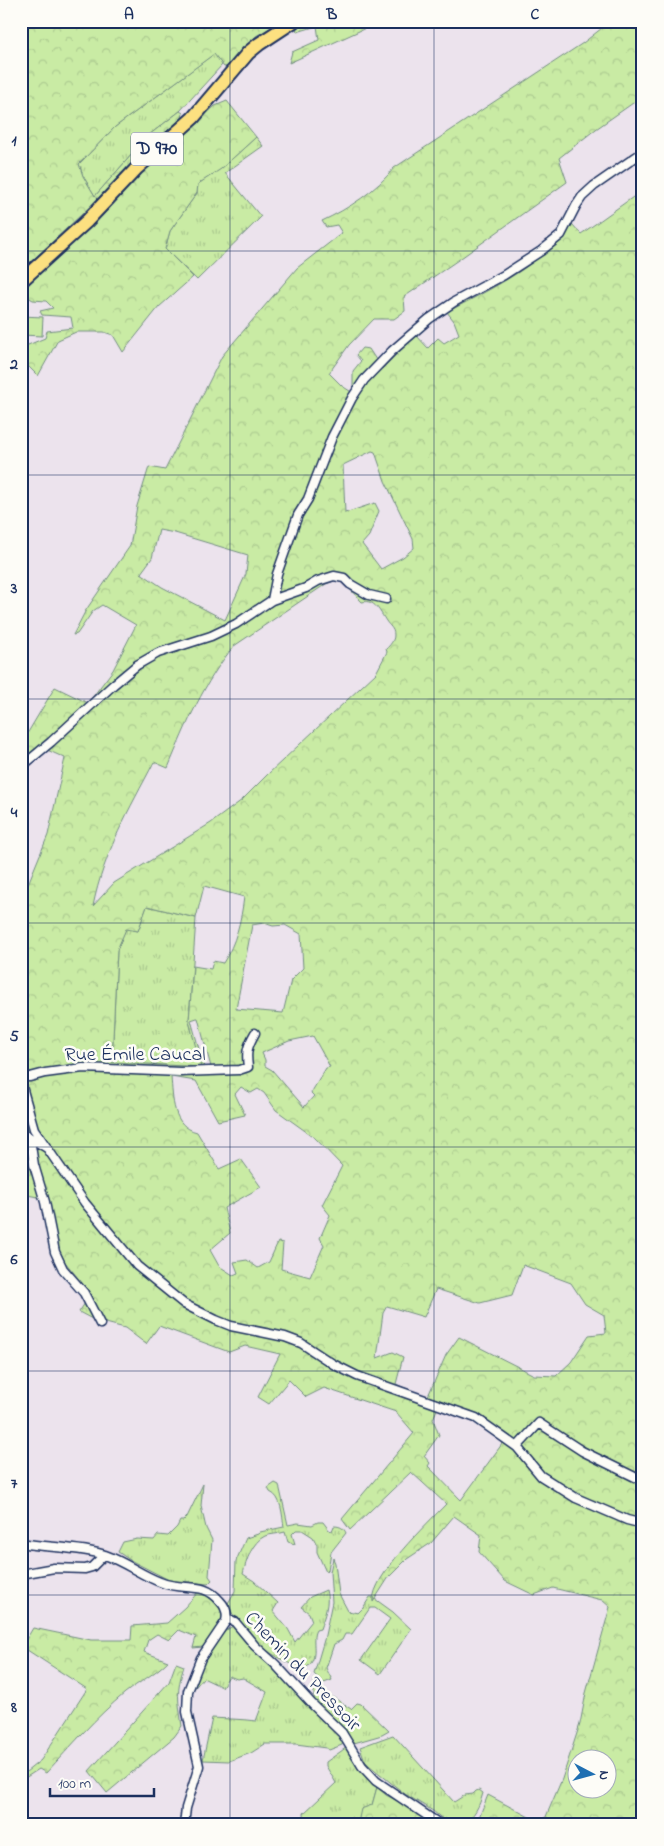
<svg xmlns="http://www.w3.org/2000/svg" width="664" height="1846" font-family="'Indie Flower',sans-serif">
	<defs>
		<pattern id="grass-tufts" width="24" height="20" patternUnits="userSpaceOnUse" patternTransform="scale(1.25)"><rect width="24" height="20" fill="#c9eba4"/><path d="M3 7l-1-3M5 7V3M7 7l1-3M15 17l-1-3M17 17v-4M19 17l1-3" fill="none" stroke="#acca90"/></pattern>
		<pattern id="forest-crowns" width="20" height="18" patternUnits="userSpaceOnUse" patternTransform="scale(1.25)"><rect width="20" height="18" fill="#c9eba4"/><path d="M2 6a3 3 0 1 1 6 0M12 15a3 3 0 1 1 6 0" fill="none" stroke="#acca90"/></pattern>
	</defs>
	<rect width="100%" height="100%" fill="#ece3ed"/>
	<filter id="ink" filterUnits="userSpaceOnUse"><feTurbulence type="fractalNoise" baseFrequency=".02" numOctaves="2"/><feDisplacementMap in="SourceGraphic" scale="10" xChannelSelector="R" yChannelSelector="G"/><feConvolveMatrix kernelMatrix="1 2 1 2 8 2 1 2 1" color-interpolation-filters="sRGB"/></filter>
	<g filter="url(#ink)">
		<!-- grass -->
		<path fill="url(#grass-tufts)" stroke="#728d81" d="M215 53 222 65 180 111 149 135 95 196 83 176 79 164 115 127Z
			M256 137 263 146 225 173 261 217 197 280 165 249 170 231 197 193 198 184 223 167Z
			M147 906 196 918 189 1021 202 1067 112 1063 117 950 126 928 138 931Z
			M275 1483 279 1485 288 1525 298 1523 312 1525 318 1522H323L329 1530 332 1531 334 1526C340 1526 344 1528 346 1533L331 1552 328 1570 326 1572 317 1552V1545L313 1537 302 1530H296L292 1534 295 1544 288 1542 285 1532C279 1534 270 1534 265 1536 252 1542 246 1561 243 1574L254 1581 278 1603 273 1611 288 1629 295 1642 312 1621 309 1613 301 1607 310 1597 326 1590C330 1603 324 1617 320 1629L316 1630C310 1640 320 1658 307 1667 302 1670 298 1667 293 1665 264 1653 243 1631 227 1605L235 1591 236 1561 246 1538 258 1534 260 1532 284 1527C282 1515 282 1497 270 1492L268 1488Z
			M203 1484 201 1506 206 1528 212 1540 209 1576 212 1580 208 1584 169 1580 130 1560 118 1552 123 1542 137 1539 154 1540 158 1535 168 1536 177 1527 180 1521H183L187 1517Z
			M333 1558 335 1563 339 1594 348 1611 358 1613 363 1608 370 1597H373V1601L375 1599 393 1612 411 1629 380 1674 361 1660 390 1619 375 1608H370L352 1634H345L342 1640 334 1644 326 1668 332 1680 324 1683 314 1674 324 1640 332 1602 330 1572Z
			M233 1626 252 1647 277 1670 291 1688 340 1736 343 1741 342 1745 329 1750 326 1748 296 1744H265L251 1753 229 1761 203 1760 212 1718C227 1719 241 1719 256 1721L267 1692 243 1678 237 1679 229 1676 222 1687 203 1678 192 1691C197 1668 212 1637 233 1626Z
			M314 1681 319 1684 331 1696 351 1709 357 1703 361 1704 389 1731 382 1735 354 1743 341 1727 316 1703 314 1698Z
			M393 1735 454 1802 465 1795 473 1794 476 1791 479 1790 483 1793C479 1807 475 1815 463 1825H451L445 1821 433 1811 405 1794 370 1766 365 1761 360 1747Z
			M347 1747 362 1770 377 1787 372 1805 359 1818 364 1825H305L304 1813 336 1783 326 1766V1762Z"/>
		<!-- forest -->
		<path fill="url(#forest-crowns)" stroke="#728d81" fill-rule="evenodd" d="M21 21H283L256 36 230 66 224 67 214 54 115 127 79 164 83 176 95 196 149 135 180 111 183 113 182 118 151 145 97 200 21 271Z
			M310 21H381L289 63 292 52 319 40 317 26 297 32 296 27Z
			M598 21H643V96L596 129 559 158 567 182 461 258 404 297 405 311 394 319H374L349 345 329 373 342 386 353 393V371L361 361 356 355 362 348 369 349 382 369 416 335 428 348 438 338 444 343 459 334 454 321 447 312C491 289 541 265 572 224L581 234 643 190V1825H469L480 1815 488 1795 531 1818 545 1819 562 1779 580 1724 586 1693 610 1607 602 1600 553 1588 534 1595 505 1581 479 1552 481 1535 454 1516 431 1543 407 1559 389 1577 373 1602C372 1575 427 1524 446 1504L411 1472 350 1530 342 1519 414 1433 396 1412 324 1388 306 1397 289 1380 269 1404 258 1397 280 1354 245 1346 229 1352 159 1326 146 1344 125 1328 94 1320 79 1312 91 1294 65 1262 58 1247 48 1205 38 1197 21 1194V901L48 835 65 758 45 749 21 763V744L55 687 88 703 113 670 136 625 102 605 93 611 77 634 73 635 86 610 130 546 137 506 149 467 165 470 222 356 297 268 342 233 337 225 326 227 322 221C348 209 377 190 394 168L583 43 602 28ZM372 451 375 452 385 481 413 539 414 548 403 557 381 569 362 544 369 536 379 511 375 503 345 513 343 465ZM159 530 175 533 248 555 246 574 225 620 162 587 141 573 152 558ZM334 581H342L362 602C375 599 380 612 386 621 389 626 394 628 394 635 394 641 390 645 386 649L387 652 376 673 268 774 242 800 211 823 114 883 93 906C104 852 129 810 154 762L168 768C186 725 204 682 234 646L326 584ZM204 886 244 897C241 921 236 943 223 963L213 961 211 969 193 966 189 1021 201 1067 112 1062 117 950 126 929 138 931 147 906 196 918ZM264 923 273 926 285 925 301 934 303 968 291 980 283 1013 236 1009 252 925ZM197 1018H198L211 1067H204L191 1020ZM313 1036 330 1067 326 1068 311 1093 314 1096 304 1107 272 1070 265 1066V1060L262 1053 289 1041ZM171 1077 196 1081 218 1121 245 1115 235 1094 241 1087 251 1093 258 1089 264 1093 276 1110 315 1138 342 1166 322 1205 330 1215 320 1238 324 1245 310 1277 281 1269 283 1243 278 1242 269 1262 258 1268 247 1260 234 1262 238 1273 233 1275 219 1266 210 1250 230 1233 224 1208 261 1187 241 1159 219 1169 197 1132C172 1126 173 1099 171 1077ZM523 1265 571 1283 585 1304 604 1315 606 1333 589 1335 571 1362 556 1376 534 1375 459 1337 446 1355 428 1396H422L396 1384 403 1357 393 1352 377 1358 383 1313 387 1306 424 1317 436 1289 480 1303 512 1295ZM438 1407 482 1425 505 1440 461 1500 428 1466 430 1463 424 1456 439 1435 433 1419ZM576 1758H606V1788H576Z
			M227 101 256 137 221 169 198 184 197 193 170 231 165 249 193 277 159 307 123 352 113 335 104 332H76L58 340 38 376 21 359V343L28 345 45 338 47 331 73 328 71 317 42 315 40 311 53 308 46 301 33 300 21 293V291L110 208 143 170 215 106Z
			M199 1591 211 1594 223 1610 222 1622 203 1647 193 1648 196 1637 179 1630 169 1640 157 1634 148 1640 144 1652 168 1661C155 1674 139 1682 125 1693 96 1717 71 1746 46 1773L39 1769 25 1778 21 1784V1776L41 1760 87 1689 24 1648 21 1649V1643H24L33 1628 91 1640H131L132 1626 167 1623 185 1607Z
			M176 1663 184 1666C176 1691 178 1700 182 1726L174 1737 107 1793 89 1771 169 1682Z
			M377 1787 386 1795 411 1808 436 1825H364L359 1818 361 1809 372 1805Z"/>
		<!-- green -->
		<path fill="#c9eba4" stroke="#728d81" d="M21 316 43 317 42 336 21 335Z"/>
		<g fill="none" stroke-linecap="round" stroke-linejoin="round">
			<defs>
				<path id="minor" d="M272 600 277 574 298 515 308 499 332 437 352 398 364 380 392 351 429 319 454 302 504 275 541 251 561 235 576 206 582 197 594 186 643 152
					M21 767 51 742 113 685 137 665 158 653 211 636 236 624 272 600 306 588 318 581 334 576 344 578 350 584 369 595 386 599
					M21 1077H30L45 1073 83 1068 180 1072 239 1070 248 1067C246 1052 247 1047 255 1033
					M21 1083 34 1129 85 1203 137 1266 184 1304 216 1320 231 1326 285 1337 301 1343 333 1364 357 1376 476 1418 517 1447 541 1476 576 1498 627 1520 643 1524
					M21 1132 47 1148
					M30 1139 34 1165 45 1202 55 1252 63 1269 84 1293 100 1324
					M517 1447 539 1423 582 1451 643 1481
					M21 1543C48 1548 80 1547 105 1555 125 1562 141 1575 160 1582 184 1592 203 1580 220 1601 226 1607 228 1613 226 1621L201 1658 188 1691 187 1712 199 1766 186 1808 184 1825
					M21 1574 54 1568 85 1569 92 1567 104 1555
					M227 1618 235 1622 255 1646 275 1664 312 1704 342 1733 362 1766 376 1781 441 1825"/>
				<path id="primary" d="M21 281 87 221 137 168 193 118 248 53 259 44 294 21"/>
			</defs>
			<!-- minor casing -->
			<use href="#minor" stroke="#1b2f5e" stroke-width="11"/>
			<!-- primary casing -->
			<use href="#primary" stroke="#1b2f5e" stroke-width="16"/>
			<!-- minor -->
			<use href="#minor" stroke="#fdfcf7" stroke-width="8"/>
			<!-- primary -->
			<use href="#primary" stroke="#fce080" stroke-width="12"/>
		</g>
	</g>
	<!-- grid -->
	<path fill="none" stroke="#1b2f5e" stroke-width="1" stroke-opacity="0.55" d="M230 21V1825M434 21V1825M21 251H643M21 475H643M21 699H643M21 923H643M21 1147H643M21 1371H643M21 1595H643"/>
	<g text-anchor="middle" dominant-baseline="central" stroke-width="5" stroke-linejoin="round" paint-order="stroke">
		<!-- shield labels -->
		<rect fill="#fdfcf7" stroke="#5f6c8c" stroke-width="1" x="131" y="132.5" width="52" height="33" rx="4"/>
		<g font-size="19" font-weight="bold" fill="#1b2f5e">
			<text x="157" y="149">D 970</text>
		</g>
		<!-- street labels -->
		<g font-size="20" fill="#1b2f5e" stroke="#fdfcf7">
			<text x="135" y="1055">Rue Émile Caucal</text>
			<text transform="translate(302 1672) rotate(46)">Chemin du Pressoir</text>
		</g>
	</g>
	<!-- margin -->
	<rect width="664" height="1846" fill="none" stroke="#fdfcf7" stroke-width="55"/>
	<!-- north arrow -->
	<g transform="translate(592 1774) rotate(96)"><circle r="24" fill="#fdfcf7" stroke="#a3aaba"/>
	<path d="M0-4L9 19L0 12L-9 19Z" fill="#1f6fb2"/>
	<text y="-8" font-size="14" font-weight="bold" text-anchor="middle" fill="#1b2f5e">N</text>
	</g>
	<!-- scale -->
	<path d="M50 1788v8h104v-8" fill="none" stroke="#1b2f5e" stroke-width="2.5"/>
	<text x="58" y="1788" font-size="15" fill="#1b2f5e" stroke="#fdfcf7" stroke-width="4" paint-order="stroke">100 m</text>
	<rect x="28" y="28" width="608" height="1790" fill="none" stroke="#1b2f5e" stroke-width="2"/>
	<g font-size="16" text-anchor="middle" font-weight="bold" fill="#1b2f5e">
		<text x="129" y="19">A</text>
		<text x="332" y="19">B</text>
		<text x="535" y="19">C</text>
		<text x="14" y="145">1</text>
		<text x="14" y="369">2</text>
		<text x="14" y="593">3</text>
		<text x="14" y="817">4</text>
		<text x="14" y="1041">5</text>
		<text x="14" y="1264">6</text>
		<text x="14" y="1488">7</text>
		<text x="14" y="1712">8</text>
	</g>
</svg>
